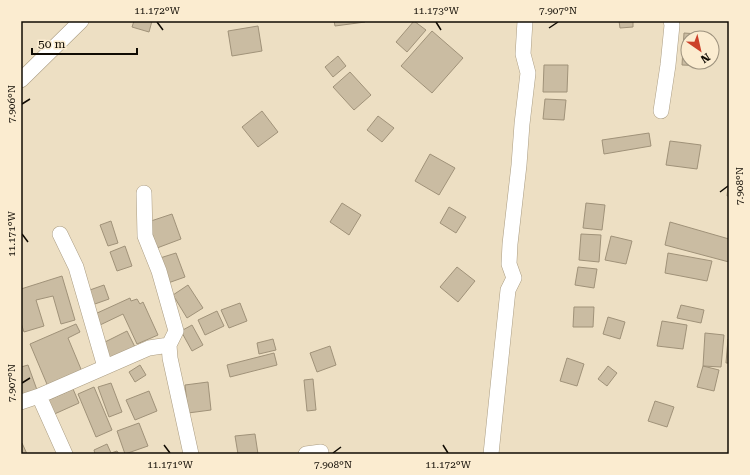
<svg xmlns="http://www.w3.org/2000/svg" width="750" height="475" font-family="'Roboto Serif',serif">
	<rect width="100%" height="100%" fill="#eddfc3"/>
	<!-- building -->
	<path fill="#cabca2" stroke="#a09279" d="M134 21H152L149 32 132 27Z
		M334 21H365V22L335 26Z
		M414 21 426 30 407 52 396 42Z
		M619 21H633V27L620 28Z
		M258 26 262 51 232 56 228 31Z
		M432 31 463 58 432 93 401 66Z
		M684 33 712 35 711 38H688V62H710L709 66 682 65Z
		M338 56 346 66 333 77 325 67Z
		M544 65H568L567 92H543Z
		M350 72 371 95 354 110 333 87Z
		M545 99 566 100 564 120 543 119Z
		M262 111 278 132 258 147 242 127Z
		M378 116 394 128 382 142 367 130Z
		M649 133 651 146 604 154 602 140Z
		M670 141 701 145 697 169 666 165Z
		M430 154 455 168 439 195 415 181Z
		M729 178V196H727Z
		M342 203 361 215 349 235 330 222Z
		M586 203 605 205 602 230 583 228Z
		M449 207 466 217 456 233 440 223Z
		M172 214 181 239 157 248 148 222Z
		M111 221 118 243 108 246 100 225Z
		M670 222 729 239V262L665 245Z
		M581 234 601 235 599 262 579 260Z
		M611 236 632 241 626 264 605 260Z
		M125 246 132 266 117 271 110 252Z
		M176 253 185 277 168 283 160 258Z
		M668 253 712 261 707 281 665 273Z
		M457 267 475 281 458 302 440 287Z
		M578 267 597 269 594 288 575 285Z
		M62 276 75 320 61 324 53 296 36 300 44 326 24 332 21 323V289Z
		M104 285 109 299 92 305 87 291Z
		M188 285 203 308 187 318 173 295Z
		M130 298 131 301 137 299 140 304 143 302 158 335 137 344 123 314 100 325 95 314Z
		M240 303 247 321 229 328 221 310Z
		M681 305 704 310 701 323 677 318Z
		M574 307H594L593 327H573Z
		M217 311 224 326 205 335 198 320Z
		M608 317 625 322 620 339 603 334Z
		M662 321 687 325 683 349 657 346Z
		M76 324 80 332 68 338 83 374 49 389 30 344Z
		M192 325 203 345 192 351 181 331Z
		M127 331 136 349 110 363 101 344Z
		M705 333 724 335 721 367 703 366Z
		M273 339 276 350 259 354 257 343Z
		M728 339H729V363H726Z
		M330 346 336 365 317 372 310 353Z
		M274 353 277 365 230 377 227 365Z
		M567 358 584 364 577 386 560 381Z
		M28 365 37 390 21 396V367Z
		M140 365 146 375 135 382 129 372Z
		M608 366 617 373 607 386 598 379Z
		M703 366 719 370 714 391 697 387Z
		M313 379 316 410 307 411 304 380Z
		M208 382 211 410 188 413 185 385Z
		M111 383 122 412 109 417 98 387Z
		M94 387 112 430 96 437 78 394Z
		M73 389 79 403 50 416 44 402Z
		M149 391 157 411 135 420 126 400Z
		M655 401 674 407 667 427 648 421Z
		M139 423 148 446 125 454 117 431Z
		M255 434 258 454H238L235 436Z
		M21 443H22L27 454H21Z
		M107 444 111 453 117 451 119 454H95L94 450Z"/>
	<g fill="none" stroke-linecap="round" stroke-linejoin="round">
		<defs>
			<path id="minor" d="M21 80 81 21
				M661 111 668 65 672 25 671 21
				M144 193 145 236 159 271 176 331 169 345 170 358 191 454
				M60 234 76 267 105 367
				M39 396 65 454
				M21 402 39 396 149 348 169 345
				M306 454 321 452
				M491 454 508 290 514 278 509 264 510 244 519 165 522 124 528 73 523 54 525 21"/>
		</defs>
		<!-- minor casing -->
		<use href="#minor" stroke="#ab9d83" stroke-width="16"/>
		<!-- minor -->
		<use href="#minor" stroke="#fff" stroke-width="15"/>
	</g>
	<!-- ticks -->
	<path fill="none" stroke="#100b03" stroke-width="1.5" d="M157 22 163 30M436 22 441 30M549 28 558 22M22 104 30 99M720 192 728 186M22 234 28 242M22 383 30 378M164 445 170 453M443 445 448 453M333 453 341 447"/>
	<!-- border -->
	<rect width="750" height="475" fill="none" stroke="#fbecd0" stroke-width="44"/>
	<!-- north arrow -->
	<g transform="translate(700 50) rotate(146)"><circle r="19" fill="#fbecd0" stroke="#9d927e"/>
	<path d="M0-3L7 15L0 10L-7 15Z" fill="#cc412a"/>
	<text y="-6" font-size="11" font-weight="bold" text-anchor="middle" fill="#100b03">N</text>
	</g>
	<!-- scale -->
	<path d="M32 48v6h105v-6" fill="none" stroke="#100b03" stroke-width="2"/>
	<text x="38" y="48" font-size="12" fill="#100b03" stroke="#fbecd0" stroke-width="3" paint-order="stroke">50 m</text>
	<rect x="22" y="22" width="706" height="431" fill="none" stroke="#100b03" stroke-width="1.5"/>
	<g font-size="10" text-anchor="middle" fill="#100b03">
		<text x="157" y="14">11.172°W</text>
		<text x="436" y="14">11.173°W</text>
		<text x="558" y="14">7.907°N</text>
		<text transform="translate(11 104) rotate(-90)" y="4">7.906°N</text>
		<text transform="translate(739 186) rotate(-90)" y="4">7.908°N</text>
		<text transform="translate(11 234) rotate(-90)" y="4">11.171°W</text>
		<text transform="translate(11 383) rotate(-90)" y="4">7.907°N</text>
		<text x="170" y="468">11.171°W</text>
		<text x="333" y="468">7.908°N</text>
		<text x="448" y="468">11.172°W</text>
	</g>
</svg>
